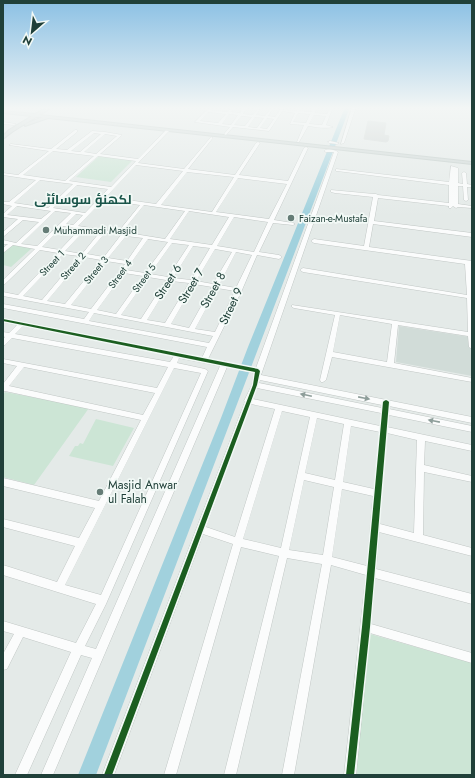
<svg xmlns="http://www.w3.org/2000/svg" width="475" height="778" font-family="Jost,Cairo,sans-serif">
	<rect width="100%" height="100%" fill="#e4eae8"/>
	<!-- built -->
	<path fill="#d1dcd8" d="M399 326 470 337 472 376 396 362Z"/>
	<!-- green -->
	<path fill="#cce5d5" d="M99 156 133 160 111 182 76 177Z
		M13 244 30 246 31 249 11 267 3 265V253Z
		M5 392 89 408 34 485 3 477V395Z
		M96 419 134 428 113 466 69 456 75 446H78L80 443 83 444Z
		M370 634 472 663V775H356Z"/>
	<!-- water -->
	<path fill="#a1d1dd" d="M345 107H350L96 775H78L221 418 248 347Z"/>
	<!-- building -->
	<path fill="#cbd1cf" stroke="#cdd3d1" d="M368 121 386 123 384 135 389 136 388 141 386 142 364 139Z"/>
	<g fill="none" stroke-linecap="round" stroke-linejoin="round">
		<defs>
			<path id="minor" d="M210 107H213L210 110 227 112 232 107H234L231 112 240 113 245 107H247L243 114 253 115 259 107H261L256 115 265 116 272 107H274L268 116 275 117 282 107H285L269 131 233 127 226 135 224 134 230 127 195 122ZM208 112 226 114 218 123 200 121ZM229 114 238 115 231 125 222 124ZM241 116 252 117 245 126 234 125ZM255 117 264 118 257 128 248 127ZM267 118 274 119 267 129 260 128Z
				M299 107H302L299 111 311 112 315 107H317L315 113 327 114 331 107H333L326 125 333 127C325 129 316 127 308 126L299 142H297L304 125 290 124 295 113 282 111 284 110 296 111ZM298 113 310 114 306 123 293 122ZM314 115 326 116 322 125 309 124Z
				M352 107H356L344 143 341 144Z
				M3 122 16 124 14 125 3 124Z
				M167 129 170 130 138 163 184 169 211 137 213 138 212 139 188 169 235 175 256 143 258 142 260 143 239 175 288 181 304 148 306 147 308 148 274 220 293 223 295 224 293 225 273 223 259 252 279 255 282 257 279 259 257 255 242 290 208 359 223 362 225 361 228 363 256 368 334 152H326L324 151C328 148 335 150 338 152L261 375 472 417V423L389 406V409L472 426V432L389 415 387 427 472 445V451L425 441 424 465 472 476V482L424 472 423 535 472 548V556L379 532 376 569 472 594V604L375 578 371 624 472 653V663L370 633 356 775H344L366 575 331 565 294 775H282L322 564 287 558 236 775H224L279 556 241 547 176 775H164L233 544 203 534 114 775H102L245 402 244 401 252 385 254 373 227 367 53 775H41L92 658 81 655 27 775H15L71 652 23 637 7 669 3 670V654L14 634 3 631V621L76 643 96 604 3 575V565L57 582 75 546 3 527V519L79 538 95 508 3 486V478L99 501 141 420 5 391 3 392V384L17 366 3 363V359L157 388 168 367 12 338 5 345H3V339L5 337 3 336V332L9 333 17 325 3 322V318L176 352H178L202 358 207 347 3 308V304L84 319 89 312 3 296V292L18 295 58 253 40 250 5 284 3 285V280L35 249 13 245 3 253V248L8 244H3V240L16 243 39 222 23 220 3 237V232L18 219 3 217V214L12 206 3 204V202H9L36 180 3 175V173L18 175 49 151 9 145 11 144 51 149 75 130H77V132L56 149 67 150 92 131 105 132 122 135 100 154 138 159ZM94 133 101 134 80 152 71 151ZM105 134 117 136 96 154 84 152ZM53 151 94 156 65 181 23 175ZM98 156 136 161 111 187 69 181ZM136 165 183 171 156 204 106 197ZM187 172 234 177 212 212 161 205ZM238 178 287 184 269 219 216 212ZM40 180 73 184 48 208 14 203ZM77 185 108 189 85 213 53 208ZM103 200 140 205 118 232 78 226ZM144 205 185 211 165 239 122 232ZM17 206 51 211 41 219 7 215ZM55 211 71 213 37 246 21 244ZM189 211 229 217 212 245 170 239ZM76 214 83 215 73 225 66 224ZM234 217 268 222 254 252 217 246ZM63 226 80 229 60 250 42 247ZM85 230 100 232 82 254 65 251ZM105 233 121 235 104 257 87 254ZM126 236 143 238 127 261 108 258ZM148 239 168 242 145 273 126 270ZM172 243 189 245 168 277 150 274ZM193 246 210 248 191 280 173 278ZM215 249 232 252 213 284 196 281ZM236 252 252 255 236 288 219 285ZM63 254 79 256 42 300 23 296ZM84 257 101 260 65 304 47 301ZM106 261 125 264 91 309 71 305ZM124 273 143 276 116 314 97 310ZM148 277 166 280 141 319 121 315ZM171 281 189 283 165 323 147 320ZM194 284 212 287 189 328 171 324ZM217 288 235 291 215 332 195 329ZM94 313 213 336 209 343 89 321ZM23 326 174 356 170 362 15 334ZM179 358 220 366 96 649 85 646 106 604 208 371 205 369 177 363ZM24 367 155 393 143 415 9 386ZM174 368 201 373 101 595 65 585ZM260 380 382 405V408L259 383ZM257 388 381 413 380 426 253 399ZM251 404 275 409 235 537 206 527ZM282 411 310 417 281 548 243 539ZM317 418 344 424 335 480 305 473ZM351 426 380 432 374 489 343 482ZM387 433 417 440 414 533 380 524ZM304 480 334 487 323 555 289 550ZM342 489 373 496 367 566 332 557Z
				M330 141 339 143 337 144 329 143 328 142Z
				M451 166 458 168V183L463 184 462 173 464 172 466 173 467 184 472 185V187H467L468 200 466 201 464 200 463 186H458V204L472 206V208L458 207 456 208 453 206 451 208H449V206L378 198 374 221 472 233V237L373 224 369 247 472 261V265L471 264 472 287V349L469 347 468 336 398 325 394 363 472 378V382L332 357 326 380 323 382H321L320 380 335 315 294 308 292 307V305L468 332 467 298 303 272 300 270 303 268 467 295 465 264 314 243 311 241 314 239 364 246 373 197 335 193 331 192V190L374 194H376L378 195 449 203V185L337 171H336V169L449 182ZM340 315 392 324 387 362 333 352Z"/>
			<path id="major" d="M48 107H52L40 115 472 162V164L48 118 25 126V124L43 117H36L12 132 3 139V136L9 130 32 116 3 113V111L35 114Z"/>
		</defs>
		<!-- minor casing -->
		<use href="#minor" stroke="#c1c7c5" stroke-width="1"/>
		<!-- major casing -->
		<use href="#major" stroke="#bcc7c4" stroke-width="2"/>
		<!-- minor -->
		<use href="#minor" fill="#fbfcfc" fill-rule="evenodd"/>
		<!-- major -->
		<use href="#major" fill="#cdd6d4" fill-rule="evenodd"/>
		<defs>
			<path id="cycleway" d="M3 319 258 369 260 371 257 385 112 775H104L253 385 255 372 3 321Z
				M386 400 388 401 389 402 370 627 354 775H346L362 627 383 402 384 401Z"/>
		</defs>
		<!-- cycleway casing -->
		<use href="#cycleway" stroke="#f2f9f6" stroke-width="3"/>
		<!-- cycleway -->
		<use href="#cycleway" fill="#1b5e20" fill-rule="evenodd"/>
	</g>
	<!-- one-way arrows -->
	<defs><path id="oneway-solid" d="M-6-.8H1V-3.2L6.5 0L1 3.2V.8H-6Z"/></defs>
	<g fill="#8e9e9a">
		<use href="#oneway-solid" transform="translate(306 395) rotate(-168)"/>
		<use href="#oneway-solid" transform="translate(364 398) rotate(11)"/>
		<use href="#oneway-solid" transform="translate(434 421) rotate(-169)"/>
	</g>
	<!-- sky -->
	<linearGradient id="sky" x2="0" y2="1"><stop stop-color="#8bc0e4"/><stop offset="0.5" stop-color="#f3f6f5"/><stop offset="1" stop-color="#f3f6f5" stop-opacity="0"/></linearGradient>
	<rect width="475" height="216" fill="url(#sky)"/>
	<!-- markers -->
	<g fill="#657c76" stroke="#f2f9f6" stroke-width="1.5">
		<circle cx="291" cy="218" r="4"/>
		<circle cx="46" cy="230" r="4"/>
		<circle cx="100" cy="492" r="4"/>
	</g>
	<g text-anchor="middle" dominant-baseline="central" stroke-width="3.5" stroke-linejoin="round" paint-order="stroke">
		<!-- far-poi labels -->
		<g font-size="10" fill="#204039" stroke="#f2f9f6" text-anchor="start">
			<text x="299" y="218">Faizan-e-Mustafa</text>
			<text x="54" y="230">Muhammadi Masjid</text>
		</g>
		<!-- far-street labels -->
		<g font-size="10" fill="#204039" stroke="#f2f9f6">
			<text transform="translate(52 263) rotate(-47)">Street 1</text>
			<text transform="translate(73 266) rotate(-49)">Street 2</text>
			<text transform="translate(96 270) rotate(-51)">Street 3</text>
			<text transform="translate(120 274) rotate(-54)">Street 4</text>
			<text transform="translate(144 278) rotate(-54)">Street 5</text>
		</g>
		<!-- street labels -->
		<g font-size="12" fill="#204039" stroke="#f2f9f6">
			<text transform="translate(168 282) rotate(-57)">Street 6</text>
			<text transform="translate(191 286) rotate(-59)">Street 7</text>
			<text transform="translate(213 290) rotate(-61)">Street 8</text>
			<text transform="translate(231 306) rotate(-65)">Street 9</text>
		</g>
		<!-- poi labels -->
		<g font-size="12" fill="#204039" stroke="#f2f9f6" text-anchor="start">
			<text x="108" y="485">Masjid Anwar<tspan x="108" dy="14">ul Falah</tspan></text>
		</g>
		<!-- far-district labels -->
		<g font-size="13" font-weight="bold" fill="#195449" stroke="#f2f9f6">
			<text x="83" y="199">لکھنؤ سوسائٹی</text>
		</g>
	</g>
	<!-- border -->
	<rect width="475" height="778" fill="none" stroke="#204039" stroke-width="8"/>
	<!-- north arrow -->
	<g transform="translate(32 32) rotate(208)" stroke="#f2f9f6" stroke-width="3" paint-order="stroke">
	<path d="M0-3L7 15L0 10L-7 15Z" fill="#204039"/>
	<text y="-6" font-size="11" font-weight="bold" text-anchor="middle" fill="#204039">N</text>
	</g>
</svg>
